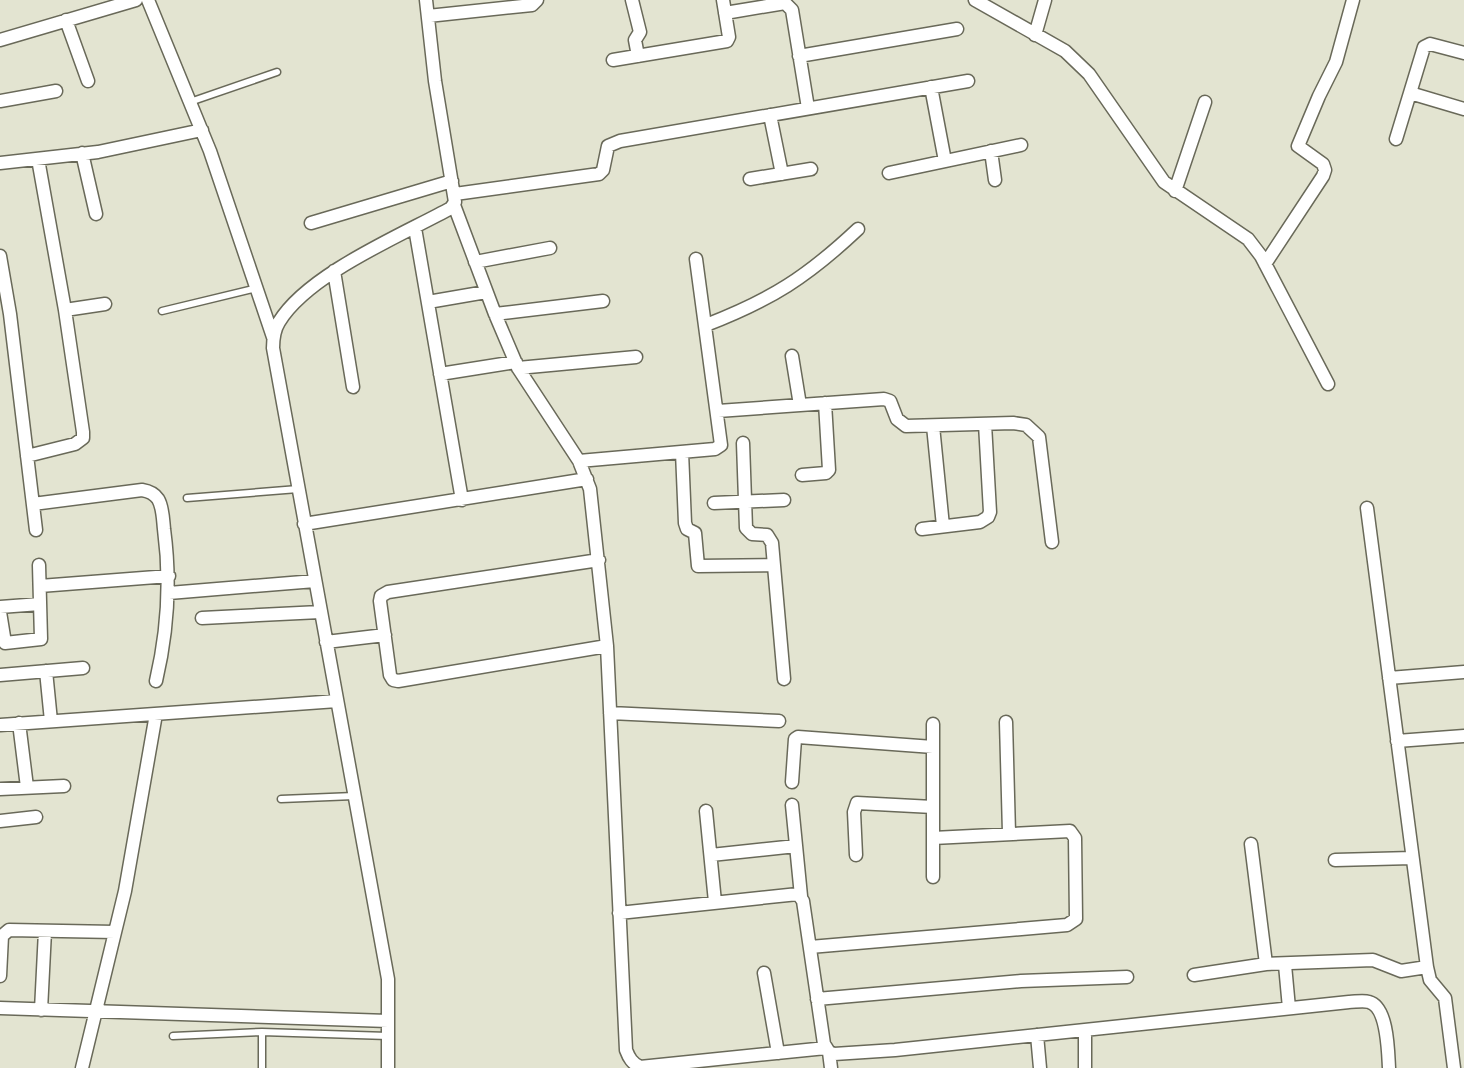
<svg xmlns="http://www.w3.org/2000/svg" width="1464" height="1068" font-family="Signika,sans-serif">
	<rect width="100%" height="100%" fill="#e3e4d1"/>
	<g fill="none" stroke-linecap="round" stroke-linejoin="round">
		<defs>
			<path id="service" d="M190 102 277 72
				M162 311 257 288
				M187 498 298 489
				M281 799 354 796
				M173 1036 262 1032 388 1036
				M262 1068V1032"/>
			<path id="minor" d="M148 0 210 151 273 337
				M632 0 640 32 635 40 638 56
				M975 0 1065 51 1089 74 1164 182 1248 239 1261 256 1328 384
				M725 13 785 3 792 10 808 108
				M428 16 532 5 537 0
				M66 20 88 81
				M1035 35 1045 0
				M0 40 136 0
				M799 56 957 29
				M613 60 727 41 729 37 723 0
				M931 87 945 161
				M1410 93 1464 109
				M0 101 56 91
				M770 115 782 174
				M1396 139 1424 47 1430 44 1464 53
				M991 151 995 180
				M82 153 96 214
				M0 163 98 152 202 130
				M889 173 1021 145
				M750 179 811 169
				M1175 191 1205 102
				M455 194 599 174 603 170 608 146 620 141 968 81
				M454 205 495 314 518 368 579 461 590 489 607 646 626 1050C629 1058 632 1063 640 1067L826 1048
				M311 223 452 181
				M415 228 462 500
				M0 256 10 314 36 530
				M475 262 550 248
				M1265 264 1323 176 1325 170 1323 164 1298 146 1319 96 1336 62 1353 0
				M334 271 353 387
				M428 302 486 292
				M65 310 105 304
				M495 314 603 301
				M706 325C771 300 807 277 858 229
				M792 356 800 405
				M518 368 636 357
				M440 374 516 362
				M718 411 884 399 890 401 897 419 906 426 1013 423 1026 425 1039 437 1052 542
				M933 426 943 526
				M743 443 746 528 752 534 767 535 772 543 784 679
				M682 452 685 523 687 529 695 533 698 566 774 565
				M27 456 75 444 83 438V432L65 310 38 159
				M579 461 715 449 721 445 696 259
				M802 475 826 473 829 470 825 403
				M714 503 784 500
				M33 504 142 490C148 491 154 493 158 499 163 507 163 520 164 529 171 581 168 630 156 681
				M1367 508 1427 967 1430 980 1445 998 1454 1068
				M304 524 587 479
				M922 529 980 522 988 517 990 512 985 424
				M599 560 388 592 381 596 380 601 390 675 393 680 398 681 607 646
				M40 586 169 576
				M169 593 315 581
				M0 607 40 604
				M0 612 5 643 41 639 39 565
				M202 618 320 612
				M326 642 385 635
				M46 671 51 721
				M0 675 83 668
				M1389 678 1464 672
				M610 713 779 721
				M1006 722 1009 833
				M19 723 27 787
				M933 724V877
				M0 725 337 701
				M1397 741 1464 736
				M792 782 795 739 798 737 933 747
				M0 789 64 786
				M792 805 801 896
				M706 811 715 902
				M0 821 36 817
				M1251 844 1266 964 1373 960 1401 971 1427 967
				M711 855 796 846
				M856 855 854 812 857 803 933 807
				M1335 860 1412 858
				M619 913 798 894 803 901 824 1044 829 1052 834 1054 895 1050 1349 1002C1355 1002 1363 1000 1369 1002 1388 1007 1388 1052 1389 1068
				M810 947 1067 925 1076 919 1075 838 1070 831 933 838
				M1285 965 1289 1008
				M764 973 778 1053
				M1194 975 1266 964
				M0 976 2 936 9 930 115 932
				M817 999 1021 981 1127 977
				M0 1008 388 1021
				M41 1010 45 931
				M1085 1030V1068
				M1037 1035 1040 1068
				M829 1052 831 1068
				M82 1068 125 891 156 714
				M388 1068V979L273 348C273 339 274 330 279 322 308 274 402 235 451 208L455 202 435 81 426 0"/>
		</defs>
		<!-- service casing -->
		<use href="#service" stroke="#696959" stroke-width="9"/>
		<!-- minor casing -->
		<use href="#minor" stroke="#696959" stroke-width="15"/>
		<!-- service -->
		<use href="#service" stroke="#fff" stroke-width="6"/>
		<!-- minor -->
		<use href="#minor" stroke="#fff" stroke-width="12"/>
	</g>
</svg>
